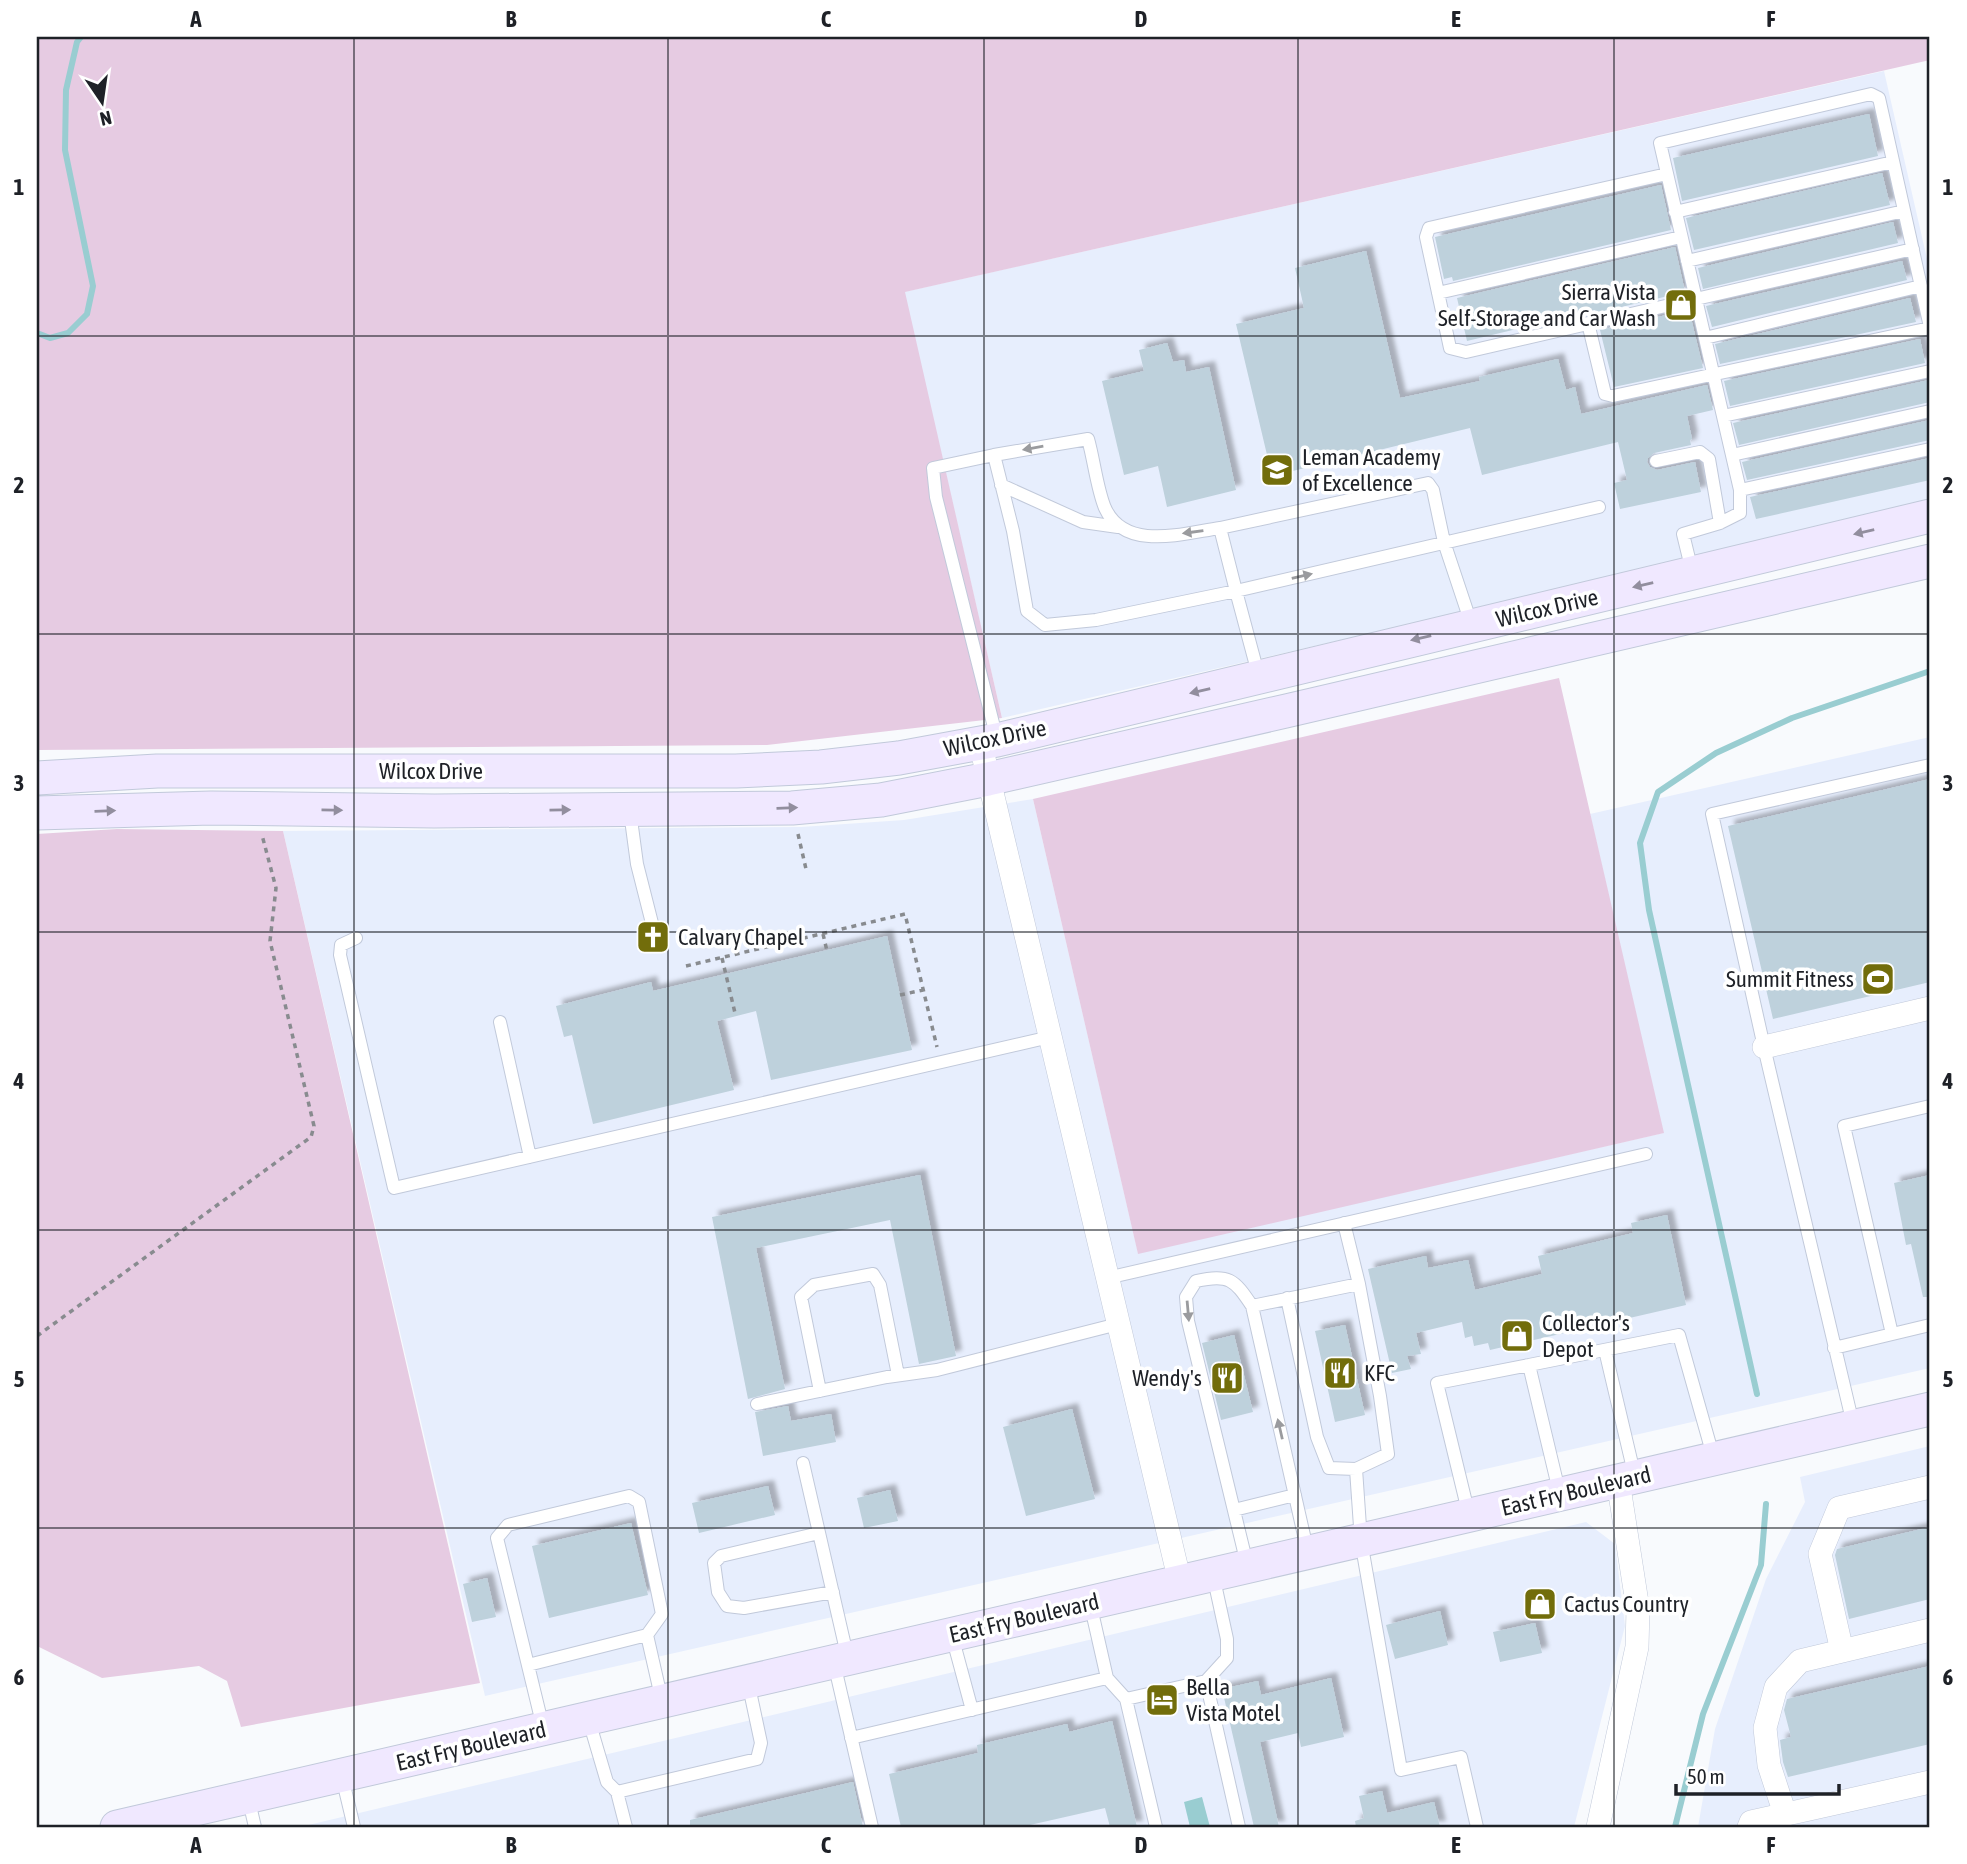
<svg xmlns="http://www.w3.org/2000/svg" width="1967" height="1864" font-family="'Asap Condensed',sans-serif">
	<defs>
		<filter id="shadow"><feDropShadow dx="6" dy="-6" stdDeviation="2" flood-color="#0004"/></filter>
	</defs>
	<rect width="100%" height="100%" fill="#f8fafd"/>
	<!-- built -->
	<path fill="#e7eefd" d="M1884 71 1930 272V504L1002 718 904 292Z
		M1930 737V1368L485 1696 283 831 801 827 904 820 1033 799 1138 1253 1663 1133 1590 814Z
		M1930 1446V1827H1698L1715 1729 1766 1579 1805 1502 1800 1477Z
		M1586 1522 1615 1544 1625 1626 1574 1827H300Z"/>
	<!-- green -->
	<path fill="#e6cbe2" d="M37 37H1930V60L905 292 1002 718 767 745 37 750Z
		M1559 678 1664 1133 1138 1254 1033 799Z
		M117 829 283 831 480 1683 241 1727 227 1681 199 1666 102 1678 37 1646V834Z"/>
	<!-- water -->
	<path fill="#99cdd1" d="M1202 1797 1210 1827H1190L1184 1802Z"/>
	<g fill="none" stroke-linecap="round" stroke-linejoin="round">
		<!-- stream -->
		<path stroke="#99cdd1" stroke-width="6" d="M37 333 50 338 68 333 87 314 93 286 65 150 66 90 77 42 81 37
			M1757 1394 1649 910 1640 843 1658 792 1716 753 1792 718 1930 671
			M1675 1827 1703 1714 1761 1565 1766 1504"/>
	</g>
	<!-- building -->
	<path fill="#bed1dc" filter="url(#shadow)" d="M1869 114 1878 156 1682 201 1673 158Z
		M1882 173 1890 205 1694 250 1686 218Z
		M1661 185 1671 230 1453 281 1452 277 1444 279 1435 237Z
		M1893 222 1898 243 1703 289 1698 268Z
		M1675 247 1685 292 1596 313 1595 310 1467 341 1457 298Z
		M1366 251 1400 398 1480 381 1479 377 1558 359 1566 390 1575 387 1581 414 1707 385 1713 410 1687 416 1692 439 1690 440 1691 445 1654 453 1648 458 1647 462 1650 467 1657 470 1695 462 1701 492 1620 509 1614 483 1627 480 1618 442 1482 475 1470 428 1272 476 1236 324 1304 308 1295 268Z
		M1902 261 1907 280 1712 327 1706 306Z
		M1910 298 1916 322 1720 364 1715 344Z
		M1689 310 1703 368 1614 387 1600 330Z
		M1920 339 1925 363 1730 406 1724 381Z
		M1167 343 1173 362 1184 360 1186 372 1209 367 1236 490 1167 507 1158 466 1124 475 1102 381 1144 371 1139 350Z
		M1929 380 1930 402 1739 445 1733 423Z
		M1930 420V440L1747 480 1742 462Z
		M1930 458V480L1756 519 1750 497Z
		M1930 779V982L1773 1019 1728 826Z
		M887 936 912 1050 771 1080 756 1011 717 1021 734 1090 593 1124 572 1035 564 1037 556 1006 651 982 653 991Z
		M920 1175 956 1356 919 1364 890 1220 756 1248 785 1389 748 1399 712 1217Z
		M1930 1175V1297H1923L1911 1244 1906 1245 1894 1183Z
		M1667 1215 1686 1305 1490 1350 1488 1343 1474 1346 1472 1336 1465 1338 1462 1322 1416 1333 1421 1354 1407 1356 1411 1369 1392 1373 1368 1269 1426 1256 1428 1268 1468 1260 1475 1290 1542 1274 1538 1256 1633 1233 1631 1223Z
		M1345 1325 1365 1415 1335 1422 1315 1331Z
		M1234 1335 1253 1412 1221 1420 1202 1343Z
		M788 1406 791 1421 831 1414 836 1442 763 1456 755 1412Z
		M1072 1409 1095 1499 1026 1516 1003 1427Z
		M768 1486 775 1515 699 1533 692 1503Z
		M890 1490 898 1521 864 1528 857 1498Z
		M631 1523 648 1595 549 1618 532 1546Z
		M1930 1527V1599L1849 1619 1835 1555 1837 1549Z
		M487 1578 496 1617 472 1622 463 1584Z
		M1440 1611 1448 1645 1395 1659 1386 1625Z
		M1535 1623 1542 1653 1500 1662 1493 1632Z
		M1930 1666V1744L1788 1777 1783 1762 1780 1740 1791 1737 1784 1710 1787 1699Z
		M1331 1678 1344 1737 1301 1747 1298 1733 1260 1742 1279 1827H1254L1222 1689 1258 1681 1261 1695Z
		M1112 1721 1137 1827H1110L1105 1808 1021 1827H901L889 1774 978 1753 977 1745 1067 1724 1069 1732Z
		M853 1782 863 1827H690V1820Z
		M1382 1791 1387 1813 1434 1802 1440 1827H1356L1355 1821 1364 1818 1359 1796Z"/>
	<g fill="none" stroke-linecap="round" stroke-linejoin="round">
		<defs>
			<path id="lane" d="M1667 174 1429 228 1426 237 1450 348 1466 352 1913 249
				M1675 212 1893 162
				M1687 261 1904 211
				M1438 293 1681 237
				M1588 323 1605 394 1613 396 1930 328
				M1705 338 1921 286
				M1723 416 1930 371
				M994 455 1088 439C1094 460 1097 489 1105 508 1125 552 1184 533 1220 528L1236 591 1599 507
				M1732 455 1930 411
				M1656 461 1700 452 1709 459 1720 523
				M1001 485 1083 522 1118 527
				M1740 490 1930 449
				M1220 528 1428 483 1433 490 1444 542 1472 626
				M1692 571 1683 534 1720 523 1740 513V490L1660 143 1871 94 1879 98 1930 327
				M997 739 936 497 933 468 994 455 1013 531 1027 611 1045 625 1096 620 1236 591 1259 677
				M630 812 637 864 655 935
				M356 938 341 945 340 955 394 1188 1050 1037
				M500 1022 530 1157
				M1344 1223 1359 1284
				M1107 1278 1646 1154
				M1252 1306 1359 1284 1380 1396 1388 1454 1356 1469 1329 1468 1317 1437 1287 1298
				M1892 1334 1844 1126 1930 1106
				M1834 1348 1930 1325
				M1605 1350 1635 1477
				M820 1391 801 1297 814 1285 873 1274 880 1285 898 1375
				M757 1404 887 1377 937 1370 1118 1324
				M1853 1424 1764 1047 1712 814 1930 765
				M803 1463 848 1659
				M1356 1469 1361 1541 1401 1770 1461 1757 1477 1827
				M1560 1495 1529 1365 1679 1335 1714 1459
				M1234 1510 1295 1495
				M1469 1515 1437 1383 1529 1365
				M819 1533 721 1556 714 1563 718 1592 727 1606 744 1608 833 1592
				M1247 1564 1188 1321 1186 1297 1196 1281C1229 1274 1234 1279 1252 1306L1308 1553
				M1090 1603 1107 1678 1126 1699 1156 1827
				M952 1636 972 1710
				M834 1663 872 1827
				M528 1665 647 1635
				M1206 1681 1239 1827
				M1126 1699 1206 1681 1227 1658V1639L1213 1575
				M589 1721 607 1782 617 1792 757 1759 761 1743 748 1682
				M543 1727 497 1538 508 1525 629 1496 639 1502 662 1614 647 1635 662 1701
				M851 1738 1107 1678
				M342 1777 354 1827
				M617 1792 626 1827
				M248 1797 255 1827"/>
			<path id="street" d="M980 742 1180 1582
				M1764 1047 1930 1008
				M1842 1651 1820 1554 1839 1508 1930 1487
				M1785 1814 1769 1765 1765 1728 1776 1687 1800 1661 1930 1630
				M1598 1827 1637 1647 1638 1609 1618 1481
				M1749 1827 1751 1822 1930 1782"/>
			<path id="secondary" d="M37 778 157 771H736L821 767 899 758 997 740 1930 516
				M37 813 211 808 434 811 792 808 881 800 988 779 1286 711 1930 561
				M117 1827 1930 1409"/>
		</defs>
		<!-- lane casing -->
		<use href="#lane" stroke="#c1c9da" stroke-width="14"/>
		<!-- street casing -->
		<use href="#street" stroke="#c1c9da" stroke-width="24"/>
		<!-- secondary casing -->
		<use href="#secondary" stroke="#c1c9da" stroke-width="35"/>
		<!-- path -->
		<path stroke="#888b8f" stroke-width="3.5" stroke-dasharray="5 5" stroke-linecap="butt" d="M798 834 806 869
			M823 934 827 951
			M722 958 735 1013
			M686 966 905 914 937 1047
			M900 995 923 990
			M37 1336 311 1137 314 1126 270 941 276 888 262 835"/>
		<!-- lane -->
		<use href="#lane" stroke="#fff" stroke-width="12"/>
		<!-- street -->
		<use href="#street" stroke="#fff" stroke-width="23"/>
		<!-- secondary -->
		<use href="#secondary" stroke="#f0e8ff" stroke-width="33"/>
	</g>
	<!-- one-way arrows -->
	<defs><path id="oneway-solid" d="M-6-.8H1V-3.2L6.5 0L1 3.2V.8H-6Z" transform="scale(1.75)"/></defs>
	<g fill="#9a9b9e">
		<use href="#oneway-solid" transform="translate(1033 448) rotate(170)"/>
		<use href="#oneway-solid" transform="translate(1193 532) rotate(172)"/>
		<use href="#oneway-solid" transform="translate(1302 576) rotate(-13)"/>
		<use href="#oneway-solid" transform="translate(1188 1311) rotate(85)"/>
		<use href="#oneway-solid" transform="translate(1280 1429) rotate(-103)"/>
	</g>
	<g fill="#928e9e">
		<use href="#oneway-solid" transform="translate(1864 532) rotate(167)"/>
		<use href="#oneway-solid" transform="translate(1643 585) rotate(167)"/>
		<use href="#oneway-solid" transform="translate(1421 638) rotate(167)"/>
		<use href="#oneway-solid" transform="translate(1200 691) rotate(167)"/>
		<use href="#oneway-solid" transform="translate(787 808) rotate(-2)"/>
		<use href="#oneway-solid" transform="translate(332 810) rotate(1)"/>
		<use href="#oneway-solid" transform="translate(560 810) rotate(-1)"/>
		<use href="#oneway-solid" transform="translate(105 811) rotate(-2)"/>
	</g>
	<!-- grid -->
	<path fill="none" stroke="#1e2127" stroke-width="2" stroke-opacity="0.55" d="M354 37V1827M668 37V1827M984 37V1827M1298 37V1827M1614 37V1827M37 336H1930M37 634H1930M37 932H1930M37 1230H1930M37 1528H1930"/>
	<!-- icons -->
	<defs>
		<symbol id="shop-square" viewBox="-11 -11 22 22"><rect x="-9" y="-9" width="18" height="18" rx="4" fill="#726d0b" stroke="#fff"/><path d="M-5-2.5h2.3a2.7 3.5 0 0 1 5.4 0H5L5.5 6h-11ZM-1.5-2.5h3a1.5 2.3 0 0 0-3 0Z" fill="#fff"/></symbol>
		<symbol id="school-square" viewBox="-11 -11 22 22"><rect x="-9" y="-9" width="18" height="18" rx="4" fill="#726d0b" stroke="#fff"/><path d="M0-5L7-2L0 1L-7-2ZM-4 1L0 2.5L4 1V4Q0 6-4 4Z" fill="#fff"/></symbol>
		<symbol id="church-square" viewBox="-11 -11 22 22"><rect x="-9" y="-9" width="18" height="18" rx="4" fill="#726d0b" stroke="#fff"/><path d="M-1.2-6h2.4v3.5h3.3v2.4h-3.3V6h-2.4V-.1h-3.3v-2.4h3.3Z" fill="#fff"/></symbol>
		<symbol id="stadium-square" viewBox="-11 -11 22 22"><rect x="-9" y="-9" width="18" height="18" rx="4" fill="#726d0b" stroke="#fff"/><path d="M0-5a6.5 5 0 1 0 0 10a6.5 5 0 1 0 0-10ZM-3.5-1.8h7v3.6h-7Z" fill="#fff"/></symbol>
		<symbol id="restaurant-square" viewBox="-11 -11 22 22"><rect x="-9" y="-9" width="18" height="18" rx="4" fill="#726d0b" stroke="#fff"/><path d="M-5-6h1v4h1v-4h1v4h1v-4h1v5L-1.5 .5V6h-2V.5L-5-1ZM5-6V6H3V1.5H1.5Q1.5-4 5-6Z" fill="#fff"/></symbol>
		<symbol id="hotel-square" viewBox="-11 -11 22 22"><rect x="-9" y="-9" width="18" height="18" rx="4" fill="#726d0b" stroke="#fff"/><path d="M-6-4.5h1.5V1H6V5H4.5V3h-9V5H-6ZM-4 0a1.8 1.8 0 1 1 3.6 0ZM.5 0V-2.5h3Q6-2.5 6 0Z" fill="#fff"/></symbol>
	</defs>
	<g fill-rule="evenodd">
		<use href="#shop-square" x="1662" y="286" width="38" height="38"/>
		<use href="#school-square" x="1258" y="451" width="38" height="38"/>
		<use href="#church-square" x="634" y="918" width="38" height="38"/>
		<use href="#stadium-square" x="1859" y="960" width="38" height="38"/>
		<use href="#shop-square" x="1498" y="1317" width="38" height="38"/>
		<use href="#restaurant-square" x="1321" y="1354" width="38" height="38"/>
		<use href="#restaurant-square" x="1208" y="1359" width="38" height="38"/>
		<use href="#shop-square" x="1521" y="1585" width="38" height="38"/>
		<use href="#hotel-square" x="1143" y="1681" width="38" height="38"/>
	</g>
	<g text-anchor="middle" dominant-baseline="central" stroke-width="7" stroke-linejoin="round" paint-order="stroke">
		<!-- poi labels -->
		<g font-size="23" fill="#1e2127" stroke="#fff" text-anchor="start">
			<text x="1656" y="292" text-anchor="end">Sierra Vista<tspan x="1656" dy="26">Self-Storage and Car Wash</tspan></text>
			<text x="1302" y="457">Leman Academy<tspan x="1302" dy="26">of Excellence</tspan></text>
			<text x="678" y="937">Calvary Chapel</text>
			<text x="1854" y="979" text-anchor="end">Summit Fitness</text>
			<text x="1542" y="1323">Collector's<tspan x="1542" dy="26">Depot</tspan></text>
			<text x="1364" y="1373">KFC</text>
			<text x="1202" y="1378" text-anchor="end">Wendy's</text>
			<text x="1564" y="1604">Cactus Country</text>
			<text x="1186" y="1687">Bella<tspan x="1186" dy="26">Vista Motel</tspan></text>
		</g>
		<!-- street labels -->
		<g font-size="23" fill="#1e2127" stroke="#fff">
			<text transform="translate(1547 608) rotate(-13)">Wilcox Drive</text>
			<text transform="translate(995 738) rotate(-12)">Wilcox Drive</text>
			<text x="431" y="771">Wilcox Drive</text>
			<text transform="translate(1576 1491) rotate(-13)">East Fry Boulevard</text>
			<text transform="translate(1024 1618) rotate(-13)">East Fry Boulevard</text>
			<text transform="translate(471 1746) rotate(-13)">East Fry Boulevard</text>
		</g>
	</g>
	<!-- border -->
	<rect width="1967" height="1864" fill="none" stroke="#ffffff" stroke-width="77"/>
	<!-- north arrow -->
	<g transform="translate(102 102) rotate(167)" stroke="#ffffff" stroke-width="5" paint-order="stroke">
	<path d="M0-5L12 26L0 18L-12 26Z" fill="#1e2127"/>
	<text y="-10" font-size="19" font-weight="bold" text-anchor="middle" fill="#1e2127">N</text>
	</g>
	<!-- scale -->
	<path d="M1676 1784v10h163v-10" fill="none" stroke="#1e2127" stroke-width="3.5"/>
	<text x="1687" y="1784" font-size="21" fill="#1e2127" stroke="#ffffff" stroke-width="5" paint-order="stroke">50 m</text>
	<rect x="38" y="38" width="1890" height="1788" fill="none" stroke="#1e2127" stroke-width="2.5"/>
	<g font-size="23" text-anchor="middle" font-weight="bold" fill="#1e2127">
		<text x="196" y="27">A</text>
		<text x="511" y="27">B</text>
		<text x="826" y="27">C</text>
		<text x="1141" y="27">D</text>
		<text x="1456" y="27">E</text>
		<text x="1771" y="27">F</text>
		<text x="19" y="195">1</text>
		<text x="1948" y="195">1</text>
		<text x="19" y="493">2</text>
		<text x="1948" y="493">2</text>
		<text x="19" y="791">3</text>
		<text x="1948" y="791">3</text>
		<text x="19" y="1089">4</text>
		<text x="1948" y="1089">4</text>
		<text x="19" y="1387">5</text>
		<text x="1948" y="1387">5</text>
		<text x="19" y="1685">6</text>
		<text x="1948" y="1685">6</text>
		<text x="196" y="1853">A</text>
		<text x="511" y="1853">B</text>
		<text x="826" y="1853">C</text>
		<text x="1141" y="1853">D</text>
		<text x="1456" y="1853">E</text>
		<text x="1771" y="1853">F</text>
	</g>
</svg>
